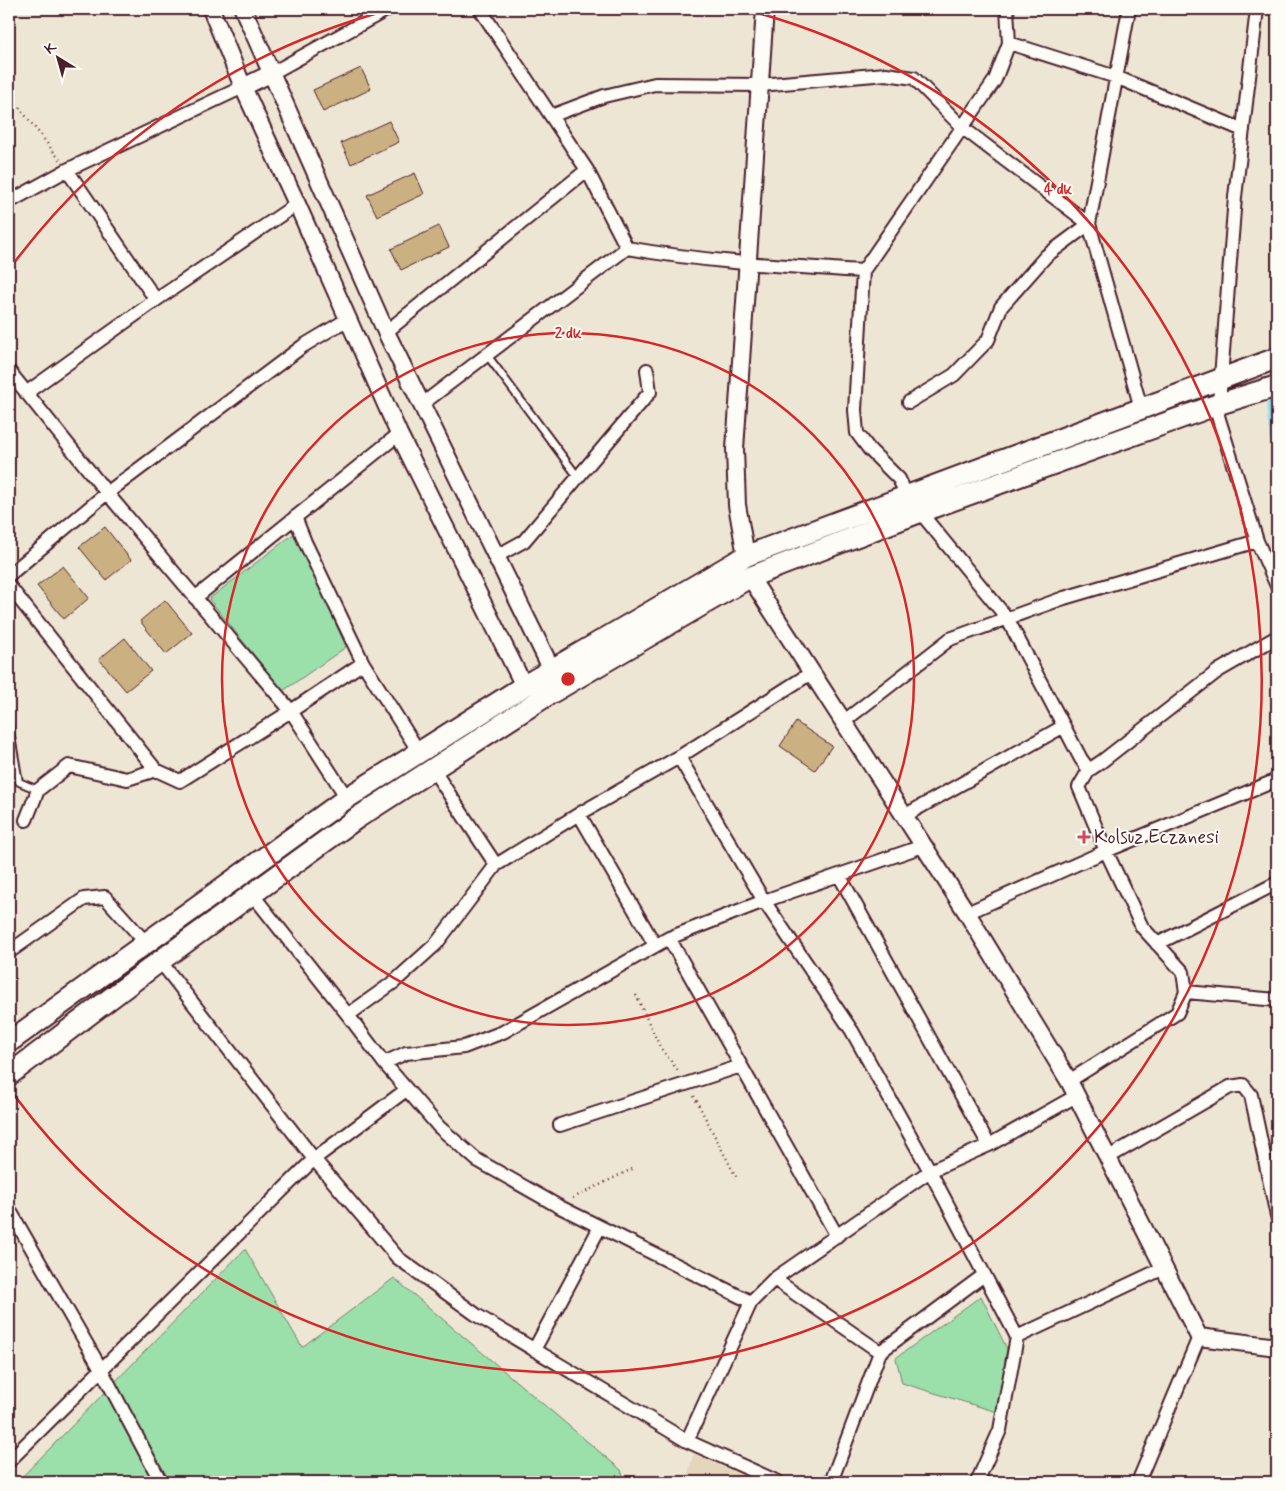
<svg xmlns="http://www.w3.org/2000/svg" width="1286" height="1491" font-family="Mynerve,sans-serif">
	<rect width="100%" height="100%" fill="#eee6d4"/>
	<filter id="ink" filterUnits="userSpaceOnUse"><feTurbulence type="fractalNoise" baseFrequency=".02" numOctaves="2"/><feDisplacementMap in="SourceGraphic" scale="10" xChannelSelector="R" yChannelSelector="G"/><feConvolveMatrix kernelMatrix="1 2 1 2 8 2 1 2 1" color-interpolation-filters="sRGB"/></filter>
	<g filter="url(#ink)">
		<!-- built -->
		<path fill="#e4d6bb" d="M694 1454 755 1482H685Z"/>
		<!-- green -->
		<path fill="#9be0ab" stroke="#72806b" d="M296 532 346 647 283 691 209 599Z
			M245 1249 302 1347 394 1278 621 1470 625 1482H17Z
			M981 1296 1007 1349 997 1412 902 1383 896 1358Z"/>
		<g fill="none" stroke-linecap="round" stroke-linejoin="round">
			<!-- canal -->
			<path stroke="#91def0" stroke-width="15" d="M1274 406 1277 436"/>
		</g>
		<!-- building -->
		<path fill="#cbb182" stroke="#4a1f2b" d="M361 68 371 89 323 112 313 90Z
			M389 121 399 142 351 164 341 143Z
			M415 173 424 194 377 216 367 195Z
			M439 226 449 247 401 270 391 249Z
			M105 527 131 560 106 580 79 547Z
			M63 566 89 598 64 619 37 586Z
			M165 600 192 633 166 654 140 621Z
			M125 638 151 671 126 691 99 659Z
			M796 722 832 746 815 770 780 746Z"/>
		<g fill="none" stroke-linecap="round" stroke-linejoin="round">
			<defs>
				<path id="service" d="M487 355 578 477
					M9 620 11 591
					M9 725 19 782 38 790"/>
				<path id="minor" d="M480 9 587 170 627 248C705 262 784 266 863 271L995 80 1009 43 1007 9
					M1129 9 1089 224 1141 408
					M1257 9 1235 197 1218 416 1257 541 1277 586
					M1009 43 1116 77 1243 130
					M272 73 388 9
					M551 116 604 96 655 84 760 85 886 74 914 78 963 128 1089 224 1046 256 1001 307 988 340 954 375 909 402
					M67 170 156 300
					M9 202 67 170 243 87
					M863 271 855 410 857 433 869 449 899 479 907 496
					M386 332 587 170
					M9 371 107 493 291 711 363 663
					M26 393 156 300 297 204
					M421 405 627 248
					M920 512 1007 618 1081 759 1089 770 1079 787 1106 851 1142 927 1183 972 1186 992 1177 1013 1069 1081
					M295 517 305 542 363 663 419 752
					M495 557 524 541 650 392 647 370
					M9 575 107 493 303 346 348 319
					M9 586 156 770 180 781 291 711 347 798
					M195 598 399 434
					M843 722 950 639 1064 598 1257 541
					M679 757 764 901 852 1031 930 1171 1017 1337 1000 1430 977 1482
					M432 768 496 865
					M1089 770 1101 762 1218 671 1277 637
					M579 814 655 945
					M904 816 1064 726
					M26 820 38 790 69 766 127 779 156 770
					M839 875 989 1145
					M252 894 348 1015 384 1063 406 1053 464 1047 503 1032 669 938 764 901 923 846
					M967 913 1106 851 1277 780
					M669 938 837 1236
					M1157 944 1277 883
					M9 952 84 899 105 897 146 943
					M160 961 314 1159 398 1258 478 1316 687 1441 778 1482
					M1186 992 1277 1000
					M348 1015 394 982 436 944 496 865 579 814 679 757 811 673
					M384 1063 439 1127 477 1160 558 1206 751 1302
					M560 1125 741 1066
					M1107 1158 1230 1087 1243 1085 1251 1095 1277 1216
					M9 1209 101 1369 161 1482
					M774 1279 880 1352
					M1017 1337 1164 1268
					M534 1350 600 1227
					M687 1441 751 1302 774 1279 930 1171 989 1145 1076 1096
					M9 1461 314 1159 406 1090
					M831 1482 880 1352 984 1275
					M1138 1482 1199 1337"/>
				<path id="tertiary" d="M211 9 243 87 297 204 399 434 524 686
					M243 9 386 332 552 670
					M243 87 272 73
					M746 556 737 505 735 449 765 9
					M750 577 967 913 1069 1081 1199 1337 1277 1347"/>
				<path id="primary" d="M9 1042 347 798 524 686 746 556 1277 358
					M9 1075 160 961 357 818 546 696 750 577 920 512 1219 404 1277 386"/>
			</defs>
			<!-- service casing -->
			<use href="#service" stroke="#4a1f2b" stroke-width="10"/>
			<!-- minor casing -->
			<use href="#minor" stroke="#4a1f2b" stroke-width="16"/>
			<!-- tertiary casing -->
			<use href="#tertiary" stroke="#4a1f2b" stroke-width="20"/>
			<!-- primary casing -->
			<use href="#primary" stroke="#4a1f2b" stroke-width="24"/>
			<!-- path -->
			<path stroke="#4a1f2b" stroke-width="2.5" stroke-dasharray="1 4" stroke-linecap="butt" d="M9 80 15 102 60 160
				M636 995 660 1047 679 1072
				M694 1096 736 1177
				M573 1198 634 1168"/>
			<!-- service -->
			<use href="#service" stroke="#fdfcf7" stroke-width="6"/>
			<!-- minor -->
			<use href="#minor" stroke="#fdfcf7" stroke-width="12"/>
			<!-- tertiary -->
			<use href="#tertiary" stroke="#fdfcf7" stroke-width="16"/>
			<!-- primary -->
			<use href="#primary" stroke="#fdfcf7" stroke-width="20"/>
		</g>
	</g>
	<!-- distance rings -->
	<g fill="none" stroke="#d62828" stroke-width="2.5">
		<circle cx="568" cy="679" r="346"/>
		<path d="M11 267A693 693 0 0 1 389 10M747 10A693 693 0 1 1 11 1091"/>
	</g>
	<!-- markers -->
	<path fill="#d1495b" stroke="#fdfcf7" stroke-width="2" d="M1081.5 829.5h5v5h5v5h-5v5h-5v-5h-5v-5h5z"/>
	<g text-anchor="middle" dominant-baseline="central" stroke-width="4" stroke-linejoin="round" paint-order="stroke">
		<!-- poi labels -->
		<g font-size="19" fill="#4a1f2b" stroke="#fdfcf7" text-anchor="start">
			<text x="1094" y="837">Kolsuz Eczanesi</text>
		</g>
	</g>
	<circle cx="568" cy="679" r="8" fill="#d62828" stroke="#fdfcf7" stroke-width="2.5"/>
	<g font-size="15" text-anchor="middle" font-weight="bold" fill="#d62828" stroke="#fdfcf7" stroke-width="4" stroke-linejoin="round" paint-order="stroke">
		<text x="1058" y="194">4 dk</text>
		<text x="568" y="338">2 dk</text>
	</g>
	<!-- margin -->
	<rect width="1286" height="1491" fill="none" stroke="#fdfcf7" stroke-width="30"/>
	<rect x="15" y="15" width="1256" height="1461" fill="none" stroke="#4a1f2b" stroke-width="2" filter="url(#ink)"/>
	<!-- north arrow -->
	<g transform="translate(58 58) rotate(323)" stroke="#fdfcf7" stroke-width="4" paint-order="stroke">
	<path d="M0-4L9 19L0 12L-9 19Z" fill="#4a1f2b"/>
	<text y="-8" font-size="14" font-weight="bold" text-anchor="middle" fill="#4a1f2b">K</text>
	</g>
</svg>
